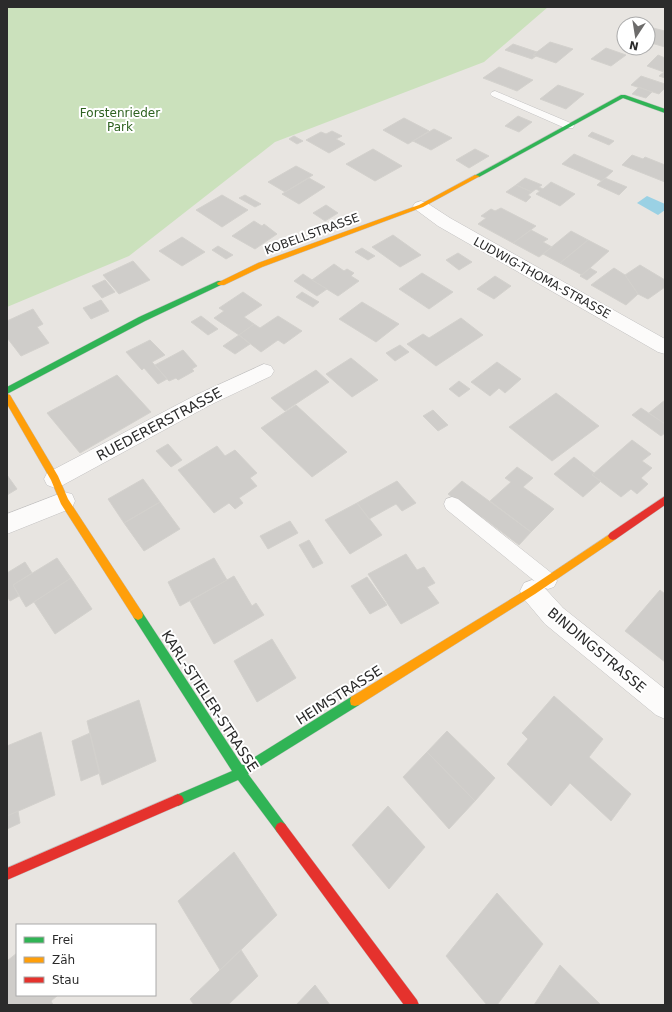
<svg xmlns="http://www.w3.org/2000/svg" width="672" height="1012" font-family="'DejaVu Sans',sans-serif">
	<rect width="100%" height="100%" fill="#e8e5e1"/>
	<!-- green -->
	<path fill="#cbe1bc" d="M7 7H548L484 62 275 142 129 256 7 307Z"/>
	<!-- water -->
	<path fill="#9ad1e4" d="M647 196 665 204V210L658 215 637 203Z"/>
	<!-- building -->
	<path fill="#cfcdca" stroke="#d3d1cd" d="M649 27 665 31V47L648 42Z
		M550 42 573 49 556 63 533 55Z
		M513 44 537 52 533 55 536 56 532 59 505 50Z
		M606 48 626 55 611 66 591 59Z
		M658 55 665 58V78L659 76 664 72 647 66Z
		M499 67 533 80 517 91 483 78Z
		M641 76 665 84V88L659 94 631 85Z
		M558 85 584 94 566 109 540 99Z
		M639 87 652 92 646 98 632 94Z
		M518 116 532 122 519 132 505 126Z
		M404 118 429 131 408 144 383 130Z
		M434 129 452 138 431 150 413 141Z
		M332 131 342 136 336 139 345 144 329 153 306 140 321 132 326 134Z
		M592 132 614 141 609 145 588 136Z
		M294 136 303 141 297 144 289 139Z
		M373 149 402 166 375 181 346 164Z
		M475 149 489 156 469 168 456 160Z
		M574 154 613 171 602 181 562 164Z
		M632 155 643 159 645 157 665 165V182L622 165Z
		M296 166 313 175 285 192 268 182Z
		M309 178 325 187 299 204 282 194Z
		M525 178 542 185 539 187 543 189 551 182 575 194 560 206 536 194 540 191 536 189 532 192 516 185Z
		M605 178 627 187 619 195 597 185Z
		M516 185 532 192 528 195 531 197 526 202 506 192Z
		M222 195 248 210 222 227 196 210Z
		M245 195 261 204 255 207 239 198Z
		M326 205 338 213 325 221 313 213Z
		M501 208 536 226 513 243 478 224 486 218 481 216 491 209 495 211Z
		M254 221 262 226 264 224 277 234 255 249 232 236Z
		M531 230 548 239 543 242 552 247 539 257 513 243Z
		M571 231 588 240 560 263 543 254Z
		M393 235 421 255 400 267 372 247Z
		M182 237 205 252 182 266 159 251Z
		M588 240 609 251 582 275 560 263Z
		M218 246 233 255 226 259 212 250Z
		M362 248 375 256 368 260 355 252Z
		M458 253 472 262 459 270 446 260Z
		M133 261 150 280 119 294 103 275Z
		M334 264 344 271 347 269 354 273 351 276 359 281 338 296 312 280Z
		M640 265 665 280V287L648 299 638 294 625 275Z
		M590 268 597 272 587 280 580 276Z
		M614 268 625 275 638 294 626 305 591 285Z
		M422 273 453 292 429 309 399 289Z
		M303 274 312 280 327 289 317 296 294 281Z
		M495 276 511 286 494 299 477 289Z
		M105 280 115 292 102 298 92 286Z
		M243 292 262 305 244 317 254 324 239 335 214 318 224 311 219 308Z
		M302 292 319 302 313 307 296 297Z
		M101 300 109 311 91 319 83 308Z
		M362 302 399 324 376 342 339 319Z
		M33 309 43 324 37 327 49 343 21 356 8 339H7V321Z
		M201 316 218 329 208 335 191 322Z
		M278 316 302 331 284 344 278 340 261 352 239 335 254 324 260 328Z
		M461 318 483 335 436 366 407 344 423 334 429 338Z
		M239 335 250 344 235 354 223 346Z
		M150 340 165 355 152 362 167 379 158 384 144 368 142 370 126 352Z
		M400 345 409 352 395 361 386 353Z
		M183 350 197 366 192 369 194 371 178 380 176 378 169 381 155 365Z
		M351 358 378 380 352 397 326 374Z
		M497 362 521 379 505 393 499 388 490 396 471 382Z
		M316 370 329 382 285 411 271 398Z
		M117 375 151 412 80 453 47 413Z
		M459 381 470 389 459 397 449 389Z
		M556 393 599 426 552 461 509 427Z
		M665 400V424L649 413Z
		M296 405 347 452 312 477 261 428Z
		M641 408 665 424V433L661 436 632 415Z
		M433 410 448 425 438 431 423 416Z
		M632 440 651 454 642 461 652 468 641 478 648 484 637 494 631 489 621 497 592 475Z
		M168 444 182 460 171 467 156 451Z
		M217 446 225 456 235 450 257 473 250 478 257 486 239 498 243 503 235 509 229 503 214 513 178 470Z
		M574 457 594 473 592 475 601 481 583 497 554 474Z
		M517 467 533 478 523 487 554 509 531 532 490 501 511 482 505 478Z
		M7 475 17 489 7 495Z
		M143 479 160 502 124 523 108 499Z
		M397 481 416 503 402 511 396 504 369 519 357 503Z
		M462 481 531 532 519 545 482 517 480 519 448 494Z
		M160 502 180 529 144 551 124 523Z
		M357 503 382 535 350 554 325 520Z
		M290 521 298 533 268 549 260 536Z
		M309 540 323 563 313 568 299 545Z
		M406 554 417 570 424 567 435 583 427 587 439 603 401 624 368 574Z
		M57 558 71 578 26 607 13 585Z
		M214 558 227 580 180 606 168 582Z
		M25 562 32 573 13 585 19 596 10 601 7 596V573Z
		M234 576 252 606 256 603 264 615 214 644 190 601Z
		M367 577 387 605 370 614 351 586Z
		M71 578 92 609 55 634 34 602Z
		M660 590 665 594V662L625 631Z
		M272 639 296 678 257 702 234 661Z
		M554 696 603 739 589 757 631 794 611 821 570 783 551 806 507 764 528 739 522 733Z
		M139 700 156 761 102 785 87 721Z
		M447 731 495 778 475 801 427 752Z
		M41 732 55 795 7 816V746Z
		M90 733 100 773 81 781 72 741Z
		M427 752 475 801 449 829 403 777Z
		M388 806 425 847 389 889 352 845Z
		M18 811 20 823 7 829V816Z
		M234 852 277 915 220 970 178 901Z
		M497 893 543 944 497 1005H487L446 956Z
		M241 950 258 976 228 1005H194L190 999Z
		M17 953V995H58L51 1001 53 1005H7V961Z
		M560 965 601 1005H534Z
		M315 985 330 1005H296Z"/>
	<g fill="none" stroke-linecap="round" stroke-linejoin="round">
		<defs>
			<path id="lane" d="M495 91 573 124 574 126 573 128H565L492 96 490 94 492 92Z
				M452 497 458 499 554 575 557 581 554 587 548 589 542 587 446 509 444 504 446 499Z"/>
			<path id="street" d="M421 201 427 203 450 218 665 339V354L658 352 438 226 415 209 413 206 415 203Z
				M264 364 271 366 274 371 271 376 210 405 63 485 55 488 47 485 44 479 47 473 196 395Z
				M64 492 72 494 75 501 72 508 7 534V514Z
				M532 580 540 583 563 608 665 689V719L656 715 545 624 524 599 520 591 524 583Z"/>
			<path id="fast" d="M621 95H625L665 109V113L623 98 479 177 474 176Z
				M218 281H224L225 283 145 321 7 394V387L139 317Z
				M138 610 142 612 242 765 351 697 355 696 359 697 360 701 359 705 248 774 285 824 287 828 285 832 281 834 277 832 238 780 178 806 174 804 172 800 174 796 232 771 134 618 133 615 134 612Z"/>
			<path id="slow" d="M475 175 480 176 423 207 262 267 224 285H218L217 283 258 263 419 205Z
				M7 394 10 395 58 476 68 499 142 612 143 615 142 618 138 620 134 618 61 504 51 480 7 404Z
				M613 532 616 533 618 536 616 539 535 594 359 705 355 706 351 705 350 701 351 697 529 588Z"/>
			<path id="jam" d="M665 496V505L616 539 613 540 610 539 608 536 610 533Z
				M178 794 182 796 184 800 182 804 7 880V868Z
				M281 822 285 824 417 1000 419 1005H404L277 832 275 828 277 824Z"/>
		</defs>
		<!-- lane casing -->
		<use href="#lane" stroke="#c2c1c1" stroke-width="1"/>
		<!-- street casing -->
		<use href="#street" stroke="#c2c1c1" stroke-width="1"/>
		<!-- fast casing -->
		<use href="#fast" stroke="#c2c1c1" stroke-width="1"/>
		<!-- slow casing -->
		<use href="#slow" stroke="#c2c1c1" stroke-width="1"/>
		<!-- jam casing -->
		<use href="#jam" stroke="#c2c1c1" stroke-width="1"/>
		<!-- lane -->
		<use href="#lane" fill="#fcfbfa" fill-rule="evenodd"/>
		<!-- street -->
		<use href="#street" fill="#fcfbfa" fill-rule="evenodd"/>
		<!-- fast -->
		<use href="#fast" fill="#30b455" fill-rule="evenodd"/>
		<!-- slow -->
		<use href="#slow" fill="#ff9f0a" fill-rule="evenodd"/>
		<!-- jam -->
		<use href="#jam" fill="#e5322d" fill-rule="evenodd"/>
	</g>
	<g text-anchor="middle" dominant-baseline="central" stroke-width="4" stroke-linejoin="round" paint-order="stroke">
		<!-- far-park labels -->
		<g font-size="12" fill="#2e6220" stroke="#fff">
			<text x="120" y="113">Forstenrieder<tspan x="120" dy="14">Park</tspan></text>
		</g>
		<!-- far-street labels -->
		<g font-size="12" fill="#2b2b2b" stroke="#fff">
			<text transform="translate(312 234) rotate(-20)">KOBELLSTRASSE</text>
			<text transform="translate(542 278) rotate(29)">LUDWIG-THOMA-STRASSE</text>
		</g>
		<!-- street labels -->
		<g font-size="14" fill="#2b2b2b" stroke="#fff">
			<text transform="translate(159 424) rotate(-28)">RUEDERERSTRASSE</text>
			<text transform="translate(597 650) rotate(40)">BINDINGSTRASSE</text>
			<text transform="translate(339 695) rotate(-32)">HEIMSTRASSE</text>
			<text transform="translate(210 701) rotate(57)">KARL-STIELER-STRASSE</text>
		</g>
	</g>
	<!-- border -->
	<rect width="672" height="1012" fill="none" stroke="#2b2b2b" stroke-width="16"/>
	<!-- legend -->
	<rect x="16" y="924" width="140" height="72" fill="#ffffff" stroke="#aaaaaa"/>
	<rect x="24" y="937" width="20" height="6" fill="#30b455" stroke="#aaaaaa"/>
	<text x="52" y="944" font-size="12" fill="#2b2b2b">Frei</text>
	<rect x="24" y="957" width="20" height="6" fill="#ff9f0a" stroke="#aaaaaa"/>
	<text x="52" y="964" font-size="12" fill="#2b2b2b">Zäh</text>
	<rect x="24" y="977" width="20" height="6" fill="#e5322d" stroke="#aaaaaa"/>
	<text x="52" y="984" font-size="12" fill="#2b2b2b">Stau</text>
	<!-- north arrow -->
	<g transform="translate(636 36) rotate(192)"><circle r="19" fill="#ffffff" stroke="#aaaaaa"/>
	<path d="M0-3L7 15L0 10L-7 15Z" fill="#6d6c6b"/>
	<text y="-6" font-size="11" font-weight="bold" text-anchor="middle" fill="#2b2b2b">N</text>
	</g>
</svg>
